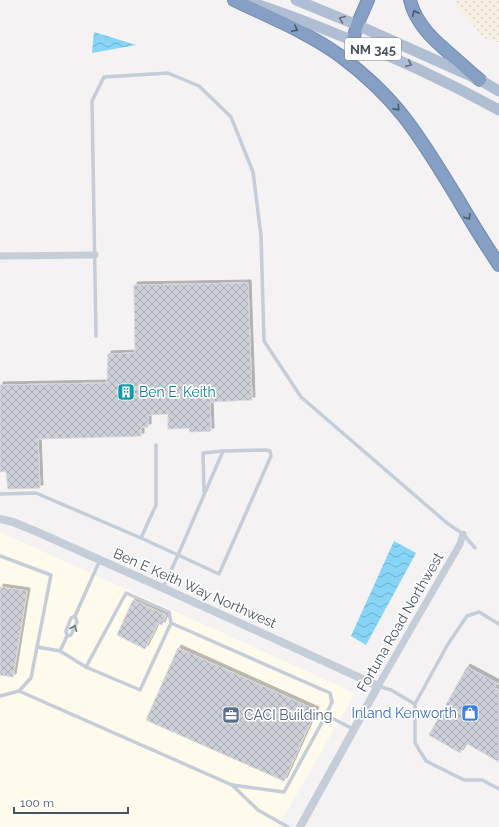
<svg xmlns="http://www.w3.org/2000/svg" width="499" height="827" viewBox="0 0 499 827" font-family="Raleway,sans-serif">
	<defs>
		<pattern id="sand-dots" width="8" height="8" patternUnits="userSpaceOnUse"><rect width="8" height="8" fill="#f6f1e2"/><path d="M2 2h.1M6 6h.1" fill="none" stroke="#d4d1c4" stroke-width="1.8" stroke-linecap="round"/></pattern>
		<pattern id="water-waves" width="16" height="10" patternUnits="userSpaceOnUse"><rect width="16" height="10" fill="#87d5f6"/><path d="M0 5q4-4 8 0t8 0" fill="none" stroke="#70afcb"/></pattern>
		<pattern id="building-cross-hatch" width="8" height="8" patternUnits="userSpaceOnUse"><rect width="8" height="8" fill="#ced0d8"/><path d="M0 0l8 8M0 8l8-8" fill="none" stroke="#a9abb3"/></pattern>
		<filter id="shadow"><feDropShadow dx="3" dy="-3" stdDeviation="0" flood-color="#0004"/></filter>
	</defs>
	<rect width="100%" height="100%" fill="#f4f2f2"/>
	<polygon fill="#fefaec" points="0,532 355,693 278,827 0,827"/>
	<polygon fill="url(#sand-dots)" points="455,0 499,0 499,42 484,38 459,8"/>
	<g fill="url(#water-waves)">
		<polygon points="94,32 136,45 92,53"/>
		<polygon points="394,541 416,553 366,645 351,636"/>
	</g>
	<g fill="url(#building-cross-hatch)" stroke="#d6d7de" filter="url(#shadow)">
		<polygon points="248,283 252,400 210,402 211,431 190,432 189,428 168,429 168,414 148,415 148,427 141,427 141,436 38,439 40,488 8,489 6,471 0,472 0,385 107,383 108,354 135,353 134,285"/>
		<polygon points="0,587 27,591 13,677 0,675"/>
		<polygon points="133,600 166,615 162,625 158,623 145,649 117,635"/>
		<polygon points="178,648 316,710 284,781 146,720"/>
		<polygon points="467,667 497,683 494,688 499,690 499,762 466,743 460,753 429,735"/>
	</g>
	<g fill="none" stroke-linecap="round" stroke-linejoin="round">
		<defs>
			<g id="motorway">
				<path d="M234 0C269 17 307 32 339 55 363 73 386 94 404 117 425 144 442 173 459 201 472 223 485 244 499 265"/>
				<path d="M410 0C416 26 437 43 457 60 465 67 472 74 480 80"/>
				<polyline points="353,40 357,25 368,0"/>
			</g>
		</defs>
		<use href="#motorway" stroke="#708ab1" stroke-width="14"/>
		<g stroke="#c5cdd8" stroke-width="3.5">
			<polyline points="96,336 92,101 104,77 168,73 199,86 231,117 253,172 261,236 264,341 301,397 447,523 463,534 475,548"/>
			<polygon points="266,450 270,451 271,456 219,574 178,555 223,451"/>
			<polyline points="204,492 203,453 223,451"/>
			<polyline points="0,494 36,493 141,538 178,555 163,588"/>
			<polyline points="141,538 156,505 156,445"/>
			<polyline points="0,556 51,575 31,678 19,691 0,696"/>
			<polyline points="499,624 479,612 467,616 448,644 415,704 415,743 426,761 464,780 482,780 499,789"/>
			<polyline points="67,636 71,635 77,622 75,616"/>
			<polyline points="37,647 60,651 67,636 66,631 71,618 75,616 100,560"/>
			<polyline points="60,651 86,667 140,690 171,623 330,693 332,702 326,715 353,729"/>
			<polyline points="86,667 126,593 169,612 171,623"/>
			<polyline points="378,686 391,690 415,704"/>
			<polyline points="19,691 232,785"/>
			<polyline points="288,827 258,810 232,785 284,792 326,715"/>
		</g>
		<g stroke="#c5cdd8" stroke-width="7">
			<polyline points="0,256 95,255"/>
			<polyline points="378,686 460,544 463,534"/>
		</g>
		<polyline stroke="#c5cdd8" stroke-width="8" points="0,519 13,522 35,531 163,588 378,686 300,827"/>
		<g stroke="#afbed3" stroke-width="11">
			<path d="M242 0C274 9 304 21 334 33 390 55 446 81 499 110"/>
			<polyline points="296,0 357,25 480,80 499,91"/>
		</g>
		<use href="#motorway" stroke="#859fc5" stroke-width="12"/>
	</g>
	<defs><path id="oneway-chevron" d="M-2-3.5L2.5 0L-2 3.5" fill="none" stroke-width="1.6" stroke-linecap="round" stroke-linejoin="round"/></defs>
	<g stroke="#4a5767">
		<use href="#oneway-chevron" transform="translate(415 13) rotate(-115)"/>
		<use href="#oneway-chevron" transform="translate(295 29) rotate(27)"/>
		<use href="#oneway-chevron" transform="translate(397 108) rotate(49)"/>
		<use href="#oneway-chevron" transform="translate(468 217) rotate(58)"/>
	</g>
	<g stroke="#616e7e">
		<use href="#oneway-chevron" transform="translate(342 19) rotate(-158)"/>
		<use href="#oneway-chevron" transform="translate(409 64) rotate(25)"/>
	</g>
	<use stroke="#6d7885" href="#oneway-chevron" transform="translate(74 628) rotate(-67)"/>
	<defs>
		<symbol id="building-square" viewBox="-11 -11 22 22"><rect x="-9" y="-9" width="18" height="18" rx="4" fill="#0f9aa8" stroke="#fff"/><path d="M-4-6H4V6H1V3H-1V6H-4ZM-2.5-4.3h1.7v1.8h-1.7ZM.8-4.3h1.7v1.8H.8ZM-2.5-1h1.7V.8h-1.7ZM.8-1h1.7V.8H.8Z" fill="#fff"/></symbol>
		<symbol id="shop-square" viewBox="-11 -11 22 22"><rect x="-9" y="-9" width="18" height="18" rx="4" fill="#3f7fe0" stroke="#fff"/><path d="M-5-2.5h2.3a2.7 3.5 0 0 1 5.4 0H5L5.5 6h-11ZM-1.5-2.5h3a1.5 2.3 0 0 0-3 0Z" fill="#fff"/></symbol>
		<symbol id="office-square" viewBox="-11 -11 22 22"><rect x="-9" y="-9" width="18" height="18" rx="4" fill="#5c6f8a" stroke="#fff"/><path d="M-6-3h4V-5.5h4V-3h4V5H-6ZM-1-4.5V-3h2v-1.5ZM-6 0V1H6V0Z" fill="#fff"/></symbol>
	</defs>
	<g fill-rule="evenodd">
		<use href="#building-square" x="116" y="382" width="20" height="20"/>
		<use href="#shop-square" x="460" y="703" width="20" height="20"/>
		<use href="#office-square" x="221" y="705" width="20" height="20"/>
	</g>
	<g text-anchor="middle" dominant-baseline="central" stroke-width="3.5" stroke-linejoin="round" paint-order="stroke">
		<rect fill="#fff" stroke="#7e8791" stroke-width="1" x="345" y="38" width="56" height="22" rx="3"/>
		<g font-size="13" font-weight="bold" fill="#475362">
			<text x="373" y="49">NM 345</text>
		</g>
		<g font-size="14" fill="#0d838f" stroke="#fff" text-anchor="start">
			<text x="139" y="392">Ben E. Keith</text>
		</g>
		<g font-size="14" fill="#475362" stroke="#fff">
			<text transform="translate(195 588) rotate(24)">Ben E Keith Way Northwest</text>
			<text transform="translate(400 622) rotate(-60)">Fortuna Road Northwest</text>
		</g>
		<g font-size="14" fill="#366cbe" stroke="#fff" text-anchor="end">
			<text x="457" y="713">Inland Kenworth</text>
		</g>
		<g font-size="14" fill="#4e5e75" stroke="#fff" text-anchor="start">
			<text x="244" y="715">CACI Building</text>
		</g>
	</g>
	<path d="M14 807v6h114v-6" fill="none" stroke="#475362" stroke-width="2"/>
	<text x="20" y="807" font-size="12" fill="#475362" stroke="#ffffff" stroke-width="3" paint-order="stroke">100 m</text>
</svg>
